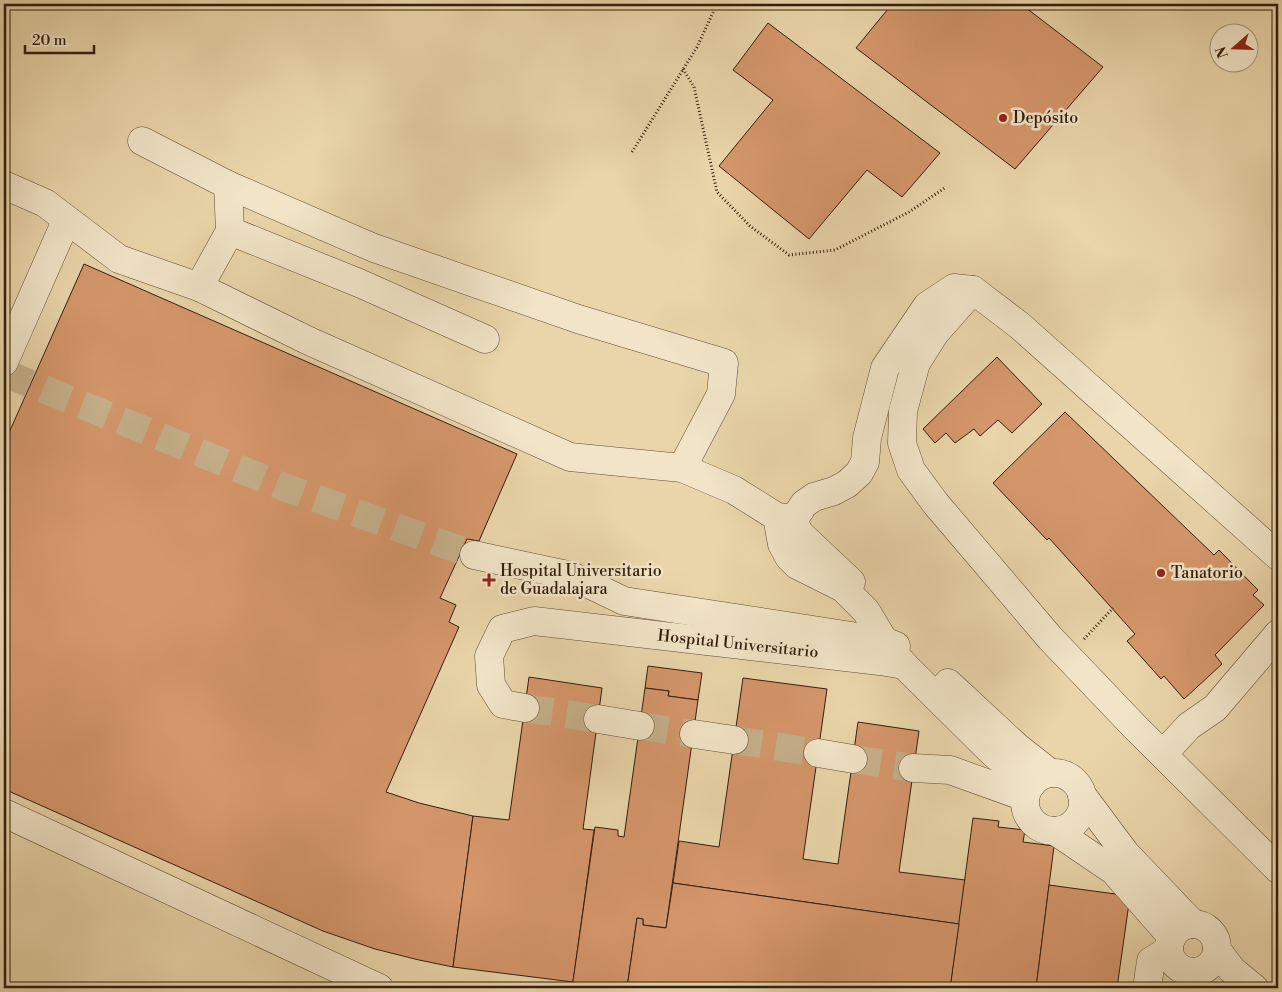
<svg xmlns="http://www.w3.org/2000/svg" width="1282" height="992" viewBox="0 0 1282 992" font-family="'Libre Bodoni',serif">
	<rect width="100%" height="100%" fill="#e9d5a9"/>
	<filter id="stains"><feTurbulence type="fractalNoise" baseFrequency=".004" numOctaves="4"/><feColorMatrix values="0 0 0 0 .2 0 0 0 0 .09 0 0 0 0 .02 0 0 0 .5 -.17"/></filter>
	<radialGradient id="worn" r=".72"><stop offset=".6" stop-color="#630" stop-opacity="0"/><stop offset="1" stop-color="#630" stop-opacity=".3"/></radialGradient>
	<g fill="#d5966b" stroke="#331d0e">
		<polygon points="892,4 1021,4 1103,67 1015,169 856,48"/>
		<polygon points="768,23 940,153 902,197 867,170 809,239 719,166 773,100 733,70"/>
		<polygon points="84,264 517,454 479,541 467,539 440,598 456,605 449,622 459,627 386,792 419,803 473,816 453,967 419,960 375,949 323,931 4,789 4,444"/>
		<polygon points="997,357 1042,404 1012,433 998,420 980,436 974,429 955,443 946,433 935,443 923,429"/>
		<polygon points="1065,412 1214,555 1219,550 1258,590 1253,595 1264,605 1215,655 1222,664 1184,699 1164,676 1161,679 1127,641 1135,634 1049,538 1047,540 993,483"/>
		<polygon points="648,666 702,673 698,700 668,696 669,691 645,688"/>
		<polygon points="529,677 602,688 583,829 594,830 573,982 453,967 473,816 509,820"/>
		<polygon points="743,678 827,689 803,859 838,864 858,722 919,731 899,872 965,880 959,924 673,883 679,841 719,847"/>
		<polygon points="645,688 669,691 668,696 698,700 666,928 643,925 643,919 637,918 627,988 572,988 595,827 618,830 618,836 624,837"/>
		<polygon points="973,818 999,821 998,827 1025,830 1023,842 1054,846 1036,988 950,988"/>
		<polygon points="673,883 959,924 950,988 627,988 637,918 643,919 643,925 666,928"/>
		<polygon points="1049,885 1130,896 1117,988 1036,988"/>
	</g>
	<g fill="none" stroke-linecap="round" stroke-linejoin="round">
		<g stroke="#c5b08a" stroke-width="28" stroke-dasharray="28 14" stroke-linecap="butt">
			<polyline points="4,373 284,487 474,555"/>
			<polyline points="525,708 598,719"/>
			<polyline points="640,726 694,734"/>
			<polyline points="734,740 818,753"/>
			<polyline points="853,759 913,768"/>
		</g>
		<defs>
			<g id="minor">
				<polyline points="142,141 228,185 374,248 578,319 724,363 721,394 682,468"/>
				<polyline points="4,185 45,203 119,259 199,287 230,231"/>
				<polyline points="228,185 230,231 359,283 485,339"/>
				<polyline points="199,287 309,341 570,457 682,468 734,490 777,517 782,544 789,557 797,565 843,588 866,611 884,641 904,665"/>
				<polyline points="4,362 66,221"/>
				<polyline points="777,517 794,519 804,504 814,497 834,491 847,484 859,473 865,462 867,438 885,368 927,306 954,288 973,290"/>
				<polyline points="794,519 798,532 851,582"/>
				<polyline points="474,555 572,576 624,601 884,641 896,646"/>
				<polyline points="1278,556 1019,325 973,290 935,333 916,363 903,411 902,443 911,470 936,504 1050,638 1135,727 1278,869"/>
				<polyline points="948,683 1017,747 1050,773"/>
				<polyline points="525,708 503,704 491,685 489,656 502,629 534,621 880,661 904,665 994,754 1031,785"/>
				<polyline points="598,719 640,726"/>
				<polyline points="694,734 734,740"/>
				<polyline points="818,753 853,759"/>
				<polyline points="1163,754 1189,726 1215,708 1278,634"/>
				<polyline points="913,768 950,770 1025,797"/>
				<circle cx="1054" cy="802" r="29"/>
				<polyline points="1082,795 1126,854 1193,924"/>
				<polyline points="4,813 379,988"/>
				<polyline points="1055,831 1114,871 1172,937"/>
				<circle cx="1193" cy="948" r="24"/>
				<polyline points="1217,950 1232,970 1254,988"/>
				<polyline points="1147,988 1151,961 1169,950"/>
			</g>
		</defs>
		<use href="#minor" stroke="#604b35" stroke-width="29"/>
		<g stroke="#331d0e" stroke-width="3" stroke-dasharray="1 2.5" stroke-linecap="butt">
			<polyline points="683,69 694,87 717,192 750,226 789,255 835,250 909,212 946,187"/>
			<polyline points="632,152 697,47 717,4"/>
			<polyline points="1084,639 1113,608"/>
		</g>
		<use href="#minor" stroke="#f1e4c7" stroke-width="28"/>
	</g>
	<g fill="#8f2418" stroke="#f1e4c7" stroke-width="2">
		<circle cx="1003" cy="118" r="5"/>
		<circle cx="1161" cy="573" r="5"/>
		<path d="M486.5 572.5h5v5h5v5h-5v5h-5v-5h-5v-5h5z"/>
	</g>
	<g text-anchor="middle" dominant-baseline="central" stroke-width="5" stroke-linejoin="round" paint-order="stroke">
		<g font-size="16" fill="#331d0e" stroke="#f1e4c7" text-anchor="start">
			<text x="1013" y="118">Depósito</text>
			<text x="500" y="571">Hospital Universitario<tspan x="500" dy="18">de Guadalajara</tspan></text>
			<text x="1171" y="573">Tanatorio</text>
		</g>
		<g font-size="16" fill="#331d0e" stroke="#f1e4c7">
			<text transform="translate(738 644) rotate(6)">Hospital Universitario</text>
		</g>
	</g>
	<rect width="1282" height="992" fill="none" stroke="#e9d5a9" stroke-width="20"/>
	<rect x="5" y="5" width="1272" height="982" fill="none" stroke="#331d0e" stroke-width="2.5"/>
	<rect x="10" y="10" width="1262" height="972" fill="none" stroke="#331d0e"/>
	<g transform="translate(1234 48) rotate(250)"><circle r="24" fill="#f1e4c7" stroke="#a5947d"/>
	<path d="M0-4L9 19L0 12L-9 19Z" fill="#8f2418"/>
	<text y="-8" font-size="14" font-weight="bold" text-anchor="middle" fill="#331d0e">N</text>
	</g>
	<path d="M25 45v8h69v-8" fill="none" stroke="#331d0e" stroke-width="2.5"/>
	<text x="32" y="45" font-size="15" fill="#331d0e" stroke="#f1e4c7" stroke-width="4" paint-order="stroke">20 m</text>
	<rect width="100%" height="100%" filter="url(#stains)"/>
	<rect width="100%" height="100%" fill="url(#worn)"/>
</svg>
